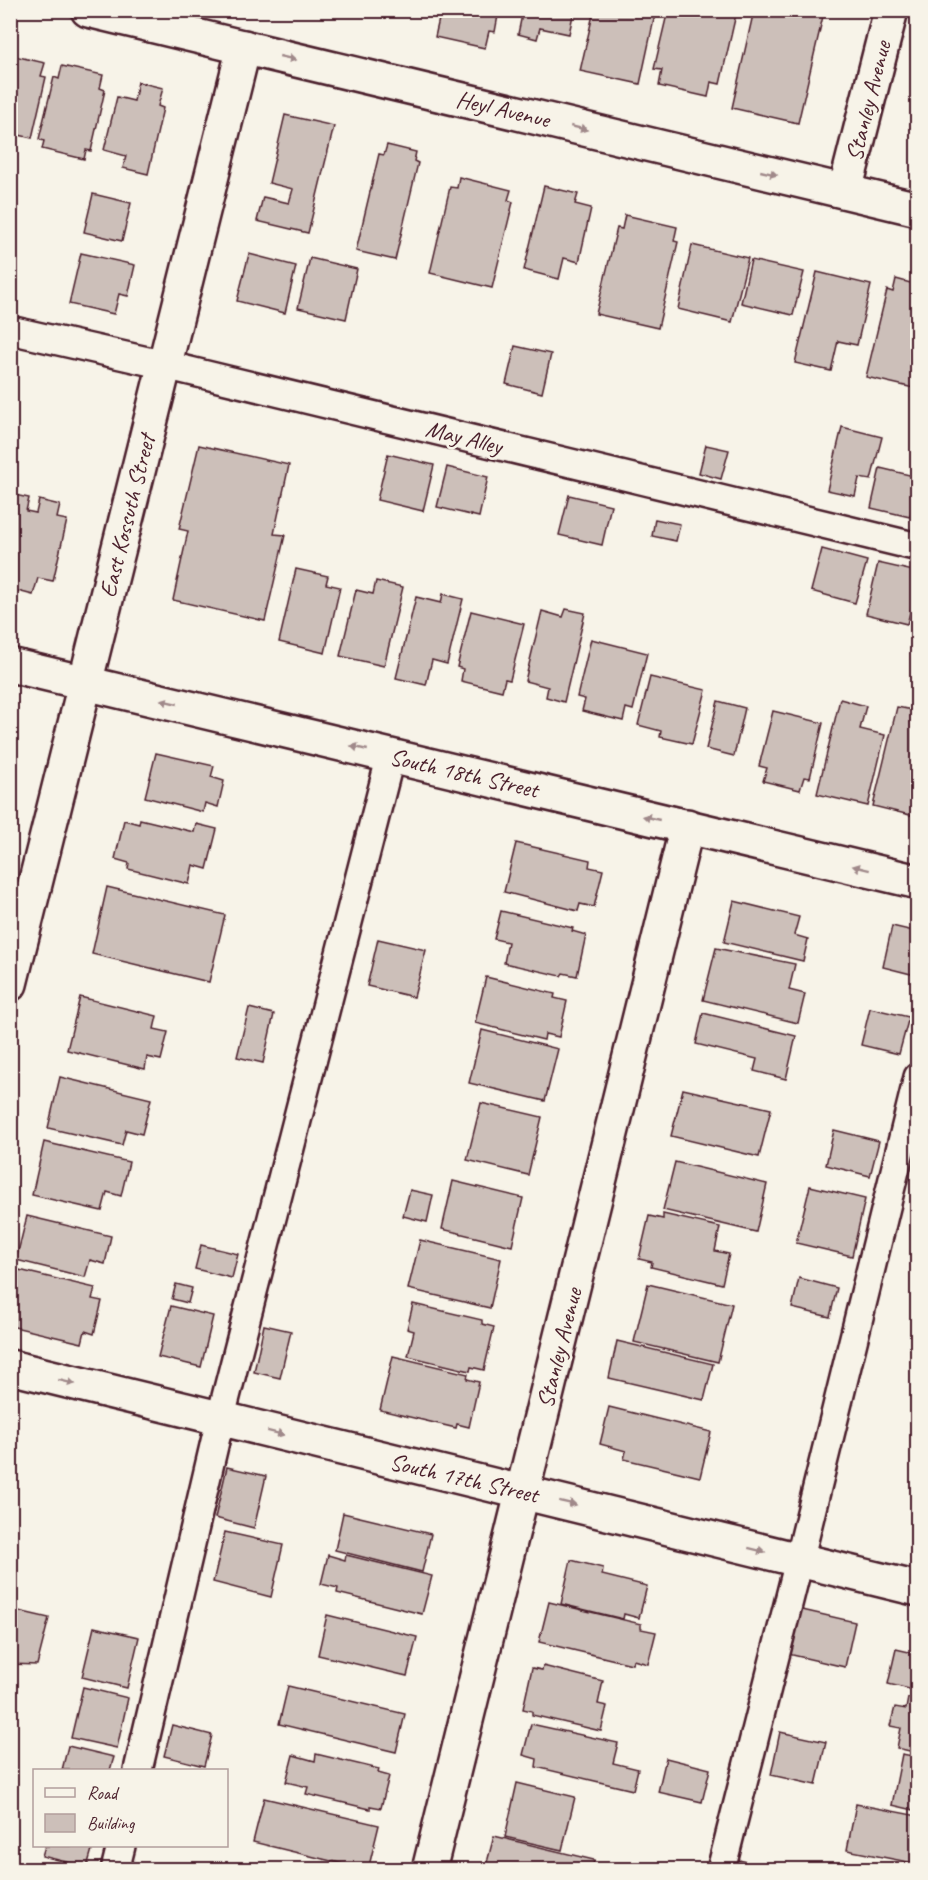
<svg xmlns="http://www.w3.org/2000/svg" width="928" height="1880" viewBox="0 0 928 1880" font-family="Caveat,sans-serif">
	<rect width="100%" height="100%" fill="#f7f3e8"/>
	<filter id="ink" filterUnits="userSpaceOnUse"><feTurbulence type="fractalNoise" baseFrequency=".0167" numOctaves="2"/><feDisplacementMap in="SourceGraphic" scale="12" xChannelSelector="R" yChannelSelector="G"/><feConvolveMatrix kernelMatrix="1 2 1 2 8 2 1 2 1" color-interpolation-filters="sRGB"/></filter>
	<g filter="url(#ink)">
		<g fill="#ccbfb9" stroke="#4a1f2b" stroke-width="1.5">
			<polygon points="435,10 499,10 495,32 489,31 485,48 435,37 439,19 433,18"/>
			<polygon points="523,10 574,10 569,34 540,28 537,39 518,34"/>
			<polygon points="594,10 656,10 640,84 580,71"/>
			<polygon points="668,10 737,10 720,84 711,82 708,97 659,86 662,70 654,69"/>
			<polygon points="754,10 824,12 798,123 732,108"/>
			<polygon points="10,55 45,63 41,76 46,77 32,138 10,133"/>
			<polygon points="62,66 103,75 100,88 105,90 91,151 86,150 84,159 42,149 44,141 39,139 54,77 59,79"/>
			<polygon points="138,82 163,88 158,106 163,108 148,174 123,168 126,156 104,150 117,97 134,101"/>
			<polygon points="285,115 334,126 308,233 257,221 263,197 289,203 293,189 269,183"/>
			<polygon points="387,145 416,152 414,161 418,163 395,260 356,251 379,154 384,155"/>
			<polygon points="459,177 511,190 508,200 513,202 492,288 430,273 450,187 457,188"/>
			<polygon points="544,186 578,194 575,204 591,208 579,262 564,258 559,279 524,270"/>
			<polygon points="93,194 131,203 122,241 84,232"/>
			<polygon points="625,215 677,227 674,241 678,242 658,328 596,314 617,228 622,229"/>
			<polygon points="692,245 748,258 732,322 678,309"/>
			<polygon points="81,253 135,265 128,296 119,294 114,314 69,304"/>
			<polygon points="249,254 296,266 285,313 237,301"/>
			<polygon points="310,258 357,269 346,319 298,308"/>
			<polygon points="751,260 804,272 793,315 741,303"/>
			<polygon points="817,272 871,285 857,345 838,341 831,371 795,363"/>
			<polygon points="896,279 918,285 918,389 866,377 887,290 893,292"/>
			<polygon points="515,346 551,354 542,393 506,384"/>
			<polygon points="842,427 882,437 871,480 859,478 855,496 827,490"/>
			<polygon points="199,445 289,465 274,534 285,535 265,621 173,600 188,531 179,529"/>
			<polygon points="706,445 729,450 721,479 699,473"/>
			<polygon points="388,454 434,465 423,511 377,500"/>
			<polygon points="447,467 488,477 479,517 437,507"/>
			<polygon points="880,468 918,477 910,517 871,508"/>
			<polygon points="10,494 29,498 26,511 36,513 39,500 60,505 57,518 67,520 53,581 38,578 33,595 10,589"/>
			<polygon points="569,495 611,505 602,545 559,535"/>
			<polygon points="655,519 680,524 676,541 652,536"/>
			<polygon points="822,549 867,561 855,603 811,591"/>
			<polygon points="878,563 918,572 918,582 907,624 866,614"/>
			<polygon points="296,569 328,576 326,584 340,587 325,653 279,642"/>
			<polygon points="376,581 403,587 384,666 340,656 356,590 373,594"/>
			<polygon points="443,594 463,599 447,664 432,660 426,685 396,678 416,597 441,603"/>
			<polygon points="566,609 585,613 564,702 546,697 548,687 525,681 542,611 563,617"/>
			<polygon points="471,611 524,624 510,680 505,679 502,691 461,681 463,669 457,667"/>
			<polygon points="591,639 647,653 633,710 626,708 623,721 582,711 585,699 577,697"/>
			<polygon points="650,677 706,690 692,744 660,737 661,731 638,725"/>
			<polygon points="840,699 866,706 860,729 885,735 868,806 817,794"/>
			<polygon points="718,701 745,708 734,756 706,749"/>
			<polygon points="897,707 918,711 918,817 873,806"/>
			<polygon points="773,711 823,723 810,778 804,777 800,790 763,781 767,768 759,766"/>
			<polygon points="156,753 214,766 211,777 224,781 218,807 205,803 203,812 145,797"/>
			<polygon points="140,819 194,832 196,824 217,829 207,869 193,865 189,884 128,869 129,863 115,859 124,820 139,824"/>
			<polygon points="516,843 590,860 589,867 603,870 594,907 580,904 578,911 504,892"/>
			<polygon points="107,887 225,915 209,982 92,954"/>
			<polygon points="734,901 799,917 794,935 808,939 803,961 724,942"/>
			<polygon points="501,911 573,928 572,931 586,935 577,976 563,973 561,976 504,963 508,942 494,939"/>
			<polygon points="892,926 918,932 918,966 915,975 883,967"/>
			<polygon points="378,939 426,950 414,997 367,986"/>
			<polygon points="716,948 795,964 789,990 805,994 798,1023 703,1000"/>
			<polygon points="486,977 555,994 554,998 567,1001 559,1037 545,1034 544,1040 475,1023"/>
			<polygon points="80,997 157,1016 154,1029 168,1032 161,1060 147,1057 145,1069 67,1050"/>
			<polygon points="249,1008 274,1014 263,1063 237,1057"/>
			<polygon points="870,1008 909,1017 899,1054 861,1045"/>
			<polygon points="703,1013 796,1036 786,1079 754,1071 757,1059 696,1044"/>
			<polygon points="482,1030 558,1049 545,1101 469,1083"/>
			<polygon points="60,1077 151,1099 142,1134 126,1130 122,1145 48,1128"/>
			<polygon points="683,1089 771,1109 759,1157 671,1136"/>
			<polygon points="481,1103 542,1117 528,1175 467,1160"/>
			<polygon points="834,1130 879,1141 870,1176 826,1165"/>
			<polygon points="44,1142 129,1162 121,1196 107,1192 102,1211 32,1195"/>
			<polygon points="675,1162 767,1184 756,1232 663,1210"/>
			<polygon points="453,1181 523,1198 512,1246 442,1229"/>
			<polygon points="810,1186 865,1199 852,1256 796,1243"/>
			<polygon points="410,1190 433,1195 427,1222 403,1216"/>
			<polygon points="663,1214 720,1227 715,1251 729,1254 722,1284 651,1267 652,1262 639,1259 649,1216 663,1219"/>
			<polygon points="27,1216 111,1236 105,1264 90,1260 85,1277 16,1260"/>
			<polygon points="420,1240 501,1259 490,1308 408,1289"/>
			<polygon points="201,1245 238,1254 232,1278 195,1269"/>
			<polygon points="19,1270 95,1288 92,1299 102,1301 94,1334 85,1331 82,1343 10,1326 10,1303"/>
			<polygon points="799,1278 837,1288 830,1317 792,1308"/>
			<polygon points="176,1284 192,1288 188,1303 172,1299"/>
			<polygon points="648,1284 732,1304 718,1362 634,1342"/>
			<polygon points="413,1304 482,1320 482,1324 494,1327 484,1370 471,1367 470,1371 408,1356 414,1331 407,1329"/>
			<polygon points="171,1306 213,1316 201,1367 158,1357"/>
			<polygon points="264,1325 291,1331 280,1378 254,1372"/>
			<polygon points="617,1341 713,1364 704,1400 609,1378"/>
			<polygon points="393,1356 468,1374 467,1379 479,1382 469,1427 457,1424 456,1428 380,1410"/>
			<polygon points="609,1407 711,1432 700,1477 624,1459 626,1451 600,1444"/>
			<polygon points="227,1467 266,1476 254,1528 215,1518"/>
			<polygon points="343,1513 431,1534 422,1572 335,1550"/>
			<polygon points="225,1532 283,1545 271,1597 213,1582"/>
			<polygon points="328,1555 345,1560 346,1555 432,1576 422,1614 337,1593 338,1588 321,1584"/>
			<polygon points="571,1560 603,1568 602,1575 647,1586 639,1618 624,1614 623,1619 561,1604"/>
			<polygon points="549,1602 641,1624 641,1629 656,1632 648,1664 633,1660 632,1664 539,1642"/>
			<polygon points="10,1609 49,1618 37,1665 10,1664"/>
			<polygon points="798,1609 855,1622 845,1667 788,1654"/>
			<polygon points="327,1615 417,1637 407,1676 318,1655"/>
			<polygon points="94,1627 139,1637 127,1688 82,1677"/>
			<polygon points="896,1649 918,1654 918,1691 888,1684"/>
			<polygon points="543,1666 603,1681 598,1704 607,1706 601,1731 532,1715 532,1711 523,1709 532,1668 542,1670"/>
			<polygon points="288,1686 405,1714 396,1752 279,1724"/>
			<polygon points="83,1687 128,1698 117,1748 71,1738"/>
			<polygon points="908,1698 918,1700 918,1753 897,1748 901,1728 890,1726 895,1707 906,1709"/>
			<polygon points="531,1724 618,1743 613,1763 638,1769 633,1790 536,1767 537,1759 523,1755"/>
			<polygon points="172,1725 212,1735 204,1766 164,1756"/>
			<polygon points="780,1732 826,1742 816,1785 771,1775"/>
			<polygon points="68,1746 114,1757 110,1770 62,1770"/>
			<polygon points="316,1754 379,1769 378,1773 389,1776 381,1808 370,1806 370,1809 306,1794 308,1787 286,1782 293,1755 315,1761"/>
			<polygon points="902,1754 918,1757 918,1811 892,1805"/>
			<polygon points="666,1758 710,1769 702,1802 658,1792"/>
			<polygon points="517,1783 575,1797 562,1850 505,1837"/>
			<polygon points="264,1798 379,1825 368,1870 253,1842"/>
			<polygon points="856,1804 918,1816 918,1864 847,1850"/>
			<polygon points="494,1836 594,1860 592,1870 485,1870"/>
			<polygon points="45,1846 93,1846 87,1867 42,1856"/>
			<polygon points="739,1860 777,1870 737,1870"/>
			<polygon points="854,1861 888,1870 852,1870"/>
			<polygon points="270,1864 293,1870 269,1870"/>
		</g>
		<g fill="none" stroke-linecap="round" stroke-linejoin="round">
			<defs>
				<g id="service">
					<polyline points="10,330 165,365 918,547"/>
					<polyline points="138,1770 220,1420 391,755"/>
					<polyline points="115,1870 121,1846"/>
					<polyline points="721,1870 799,1561 918,1077"/>
				</g>
				<g id="minor">
					<polyline points="88,10 918,209"/>
					<polyline points="845,191 891,10"/>
					<polyline points="10,665 918,882"/>
					<polyline points="10,984 244,47"/>
					<polyline points="10,1367 918,1589"/>
					<polyline points="429,1870 687,826"/>
				</g>
			</defs>
			<use href="#service" stroke="#4a1f2b" stroke-width="32"/>
			<use href="#minor" stroke="#4a1f2b" stroke-width="38"/>
			<use href="#service" stroke="#f7f3e8" stroke-width="27"/>
			<use href="#minor" stroke="#f7f3e8" stroke-width="33"/>
		</g>
		<defs><path id="oneway-solid" d="M-6-.8H1V-3.2L6.5 0L1 3.2V.8H-6Z" transform="scale(1.5)"/></defs>
		<g fill="#a0898a">
			<use href="#oneway-solid" transform="translate(288 58) rotate(13)"/>
			<use href="#oneway-solid" transform="translate(579 128) rotate(13)"/>
			<use href="#oneway-solid" transform="translate(769 173) rotate(13)"/>
			<use href="#oneway-solid" transform="translate(169 702) rotate(-167)"/>
			<use href="#oneway-solid" transform="translate(359 748) rotate(-167)"/>
			<use href="#oneway-solid" transform="translate(651 818) rotate(-167)"/>
			<use href="#oneway-solid" transform="translate(861 868) rotate(-166)"/>
			<use href="#oneway-solid" transform="translate(67 1382) rotate(14)"/>
			<use href="#oneway-solid" transform="translate(276 1433) rotate(14)"/>
			<use href="#oneway-solid" transform="translate(568 1503) rotate(13)"/>
			<use href="#oneway-solid" transform="translate(757 1550) rotate(14)"/>
		</g>
	</g>
	<g text-anchor="middle" dominant-baseline="central" stroke-width="5" stroke-linejoin="round" paint-order="stroke">
		<g font-size="24" fill="#4a1f2b" stroke="#f7f3e8">
			<text transform="translate(868 101) rotate(-76)">Stanley Avenue</text>
			<text transform="translate(503 109) rotate(13)">Heyl Avenue</text>
			<text transform="translate(464 437) rotate(14)">May Alley</text>
			<text transform="translate(127 516) rotate(-76)">East Kossuth Street</text>
			<text transform="translate(464 773) rotate(13)">South 18th Street</text>
			<text transform="translate(559 1348) rotate(-76)">Stanley Avenue</text>
			<text transform="translate(464 1478) rotate(13)">South 17th Street</text>
		</g>
	</g>
	<rect width="928" height="1880" fill="none" stroke="#f7f3e8" stroke-width="36"/>
	<rect x="18" y="18" width="892" height="1844" fill="none" stroke="#4a1f2b" stroke-width="2" filter="url(#ink)"/>
	<rect x="33" y="1769" width="195" height="78" fill="#f7f3e8" stroke="#b29e9c" stroke-width="1.5"/>
	<rect x="45" y="1788" width="30" height="9" fill="#f7f3e8" stroke="#b29e9c" stroke-width="1.5"/>
	<text x="87" y="1799" font-size="18" fill="#4a1f2b">Road</text>
	<rect x="45" y="1814" width="30" height="18" fill="#ccbfb9" stroke="#b29e9c" stroke-width="1.5"/>
	<text x="87" y="1829" font-size="18" fill="#4a1f2b">Building</text>
</svg>
